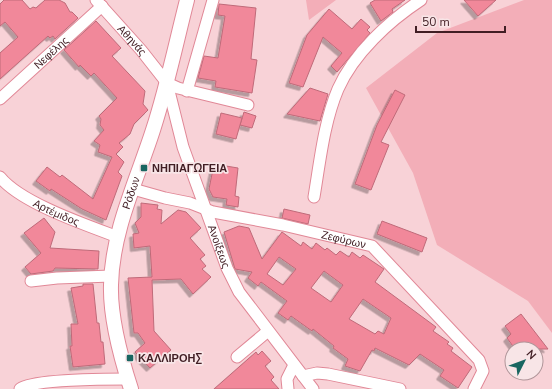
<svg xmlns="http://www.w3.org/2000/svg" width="552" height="389" viewBox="0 0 552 389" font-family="'Nunito Sans',sans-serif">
	<defs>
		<filter id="shadow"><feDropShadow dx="-3.5" dy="3.5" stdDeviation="0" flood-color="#0004"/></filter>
	</defs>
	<rect width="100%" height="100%" fill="#f8d2d7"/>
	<g fill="#f3aeb8">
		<polygon points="306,0 336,0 309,20"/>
		<polygon points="524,0 552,0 552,333 528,301 437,245 413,173 366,88 437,33"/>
	</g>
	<g fill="#f1889a" stroke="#bf6a79" fill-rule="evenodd" filter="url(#shadow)">
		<polygon points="4,0 22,0 30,9 33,7 36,8 45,0 59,0 65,3 70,12 72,12 78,18 55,39 53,36 50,38 48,36 0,79 0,53 18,37 5,22 0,26 0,4"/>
		<polygon points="375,0 405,0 392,9 393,12 381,21 370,3"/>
		<polygon points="464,0 496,0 478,16"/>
		<polygon points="219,4 256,8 251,59 257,60 252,93 215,87 216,81 198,78 204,56 218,58 225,16 218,15"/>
		<polygon points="329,9 352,29 361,19 370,27 367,30 370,33 337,72 331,66 342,53 323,37 303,87 289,83 307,35"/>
		<polygon points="96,21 121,48 112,56 145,91 143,104 148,110 134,124 130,134 119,143 123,147 116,154 124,162 118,172 122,176 106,220 82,209 51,189 50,191 36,181 47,167 60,177 62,175 93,199 112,157 98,152 100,145 94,141 104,130 100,125 101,119 99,116 117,98 94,73 91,76 80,65 79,67 64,50"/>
		<polygon points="310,88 328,94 320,121 287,114"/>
		<polygon points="395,90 405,95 381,142 389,145 371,190 355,184 377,125"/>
		<polygon points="244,112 256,116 252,128 240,125"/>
		<polygon points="221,113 242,118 236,139 216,134"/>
		<polygon points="214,164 238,168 235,196 239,197 238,207 226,205 227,199 213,197 209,189"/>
		<polygon points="141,203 158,205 157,209 162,210 161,224 178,210 186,212 201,228 190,238 205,255 200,259 206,266 202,269 211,277 193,294 181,279 152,280 154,331 171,350 150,368 135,352 145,343 138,333 134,333 128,278 152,277 150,246 134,248 133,234 139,233 135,223 141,217"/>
		<polygon points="284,209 310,215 308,224 282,218"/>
		<polygon points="44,218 55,232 50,248 99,251 98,269 55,268 53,271 31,274 25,267 41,253 24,233"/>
		<polygon points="382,221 427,238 422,252 377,234"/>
		<path d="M239 226 249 228 262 259 282 232 301 246 303 242 312 249 316 243 325 250 327 248 336 255 340 251 349 257 352 252 360 258 363 255 384 269 375 282 436 327 433 331 449 342 447 344 453 348 451 351 472 367 458 388 440 376 444 370 420 354 409 365 375 348 374 351 372 350 360 371 345 366 348 359 333 348 334 346 313 329 312 331 291 316 288 320 278 313 287 301 261 282 258 286 248 278 252 272 235 269 224 232ZM279 257 296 269 283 285 267 274ZM324 271 343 285 331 302 311 288ZM363 299 391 318 384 334 378 331 375 334 349 319Z"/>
		<polygon points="83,284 93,284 97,323 99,323 101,342 103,342 105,364 73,367 70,346 72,346 71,324 78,324 71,288 83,286"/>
		<polygon points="521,314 548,349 515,349 507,338 511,334 505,326"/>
		<polygon points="262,351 271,361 265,366 274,377 271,380 279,389 214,389 256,352 258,355"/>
	</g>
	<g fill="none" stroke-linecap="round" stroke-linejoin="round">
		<defs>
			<g id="minor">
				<path id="s1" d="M96 0 141 50 167 83 183 147 227 268 239 292 313 389"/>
				<polyline points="167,83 178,88 248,105"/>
				<polyline points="187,91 213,0"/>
				<path id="s2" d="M0 99 102 6"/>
				<path id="s3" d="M0 177C21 203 86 225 118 237"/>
				<path id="s4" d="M133 189 165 198 190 203 213 212 283 225 372 246 479 360 483 371 474 389"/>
				<path d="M314 197C320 161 324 122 338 89 354 53 389 21 421 0"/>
				<polyline points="31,281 57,278 111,276"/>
				<polyline points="237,357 268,331"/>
				<polyline points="303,376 317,373 328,374 400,389"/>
				<path d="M20 389C28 379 111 379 128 379"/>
				<polyline points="288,389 287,379 294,365"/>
			</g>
			<g id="tertiary">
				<path id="s5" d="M131 389C121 358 110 317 111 285 112 231 137 180 153 130 167 87 176 43 187 0"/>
			</g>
		</defs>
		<use href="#minor" stroke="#e18897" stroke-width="13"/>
		<use href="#tertiary" stroke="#e18897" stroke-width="16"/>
		<use href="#minor" stroke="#fff" stroke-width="11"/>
		<use href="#tertiary" stroke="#fff" stroke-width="14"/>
	</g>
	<g fill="#196661" stroke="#f8e5e7" stroke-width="1.5">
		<rect x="140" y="164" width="8" height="8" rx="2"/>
		<rect x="126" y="354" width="8" height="8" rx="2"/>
	</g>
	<g text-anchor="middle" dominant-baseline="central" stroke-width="3.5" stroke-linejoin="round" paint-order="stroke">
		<g font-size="11" fill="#411e24" stroke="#f8e5e7">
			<text stroke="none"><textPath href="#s1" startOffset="54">Αθηνάς</textPath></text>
			<text stroke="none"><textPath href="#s2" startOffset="69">Νεφέλης</textPath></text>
			<text stroke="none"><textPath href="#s5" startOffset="201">Ρόδων</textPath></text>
			<text stroke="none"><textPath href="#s3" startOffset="67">Αρτέμιδος</textPath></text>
			<text stroke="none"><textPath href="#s4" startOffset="217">Ζεφύρων</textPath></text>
			<text stroke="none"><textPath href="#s1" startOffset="281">Ανοίξεως</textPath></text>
		</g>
		<g font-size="11" font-weight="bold" fill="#411e24" stroke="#f8e5e7" text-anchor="start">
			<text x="152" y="168">ΝΗΠΙΑΓΩΓΕΙΑ</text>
			<text x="138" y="358">ΚΑΛΛΙΡΟΗΣ</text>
		</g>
	</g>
	<g transform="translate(524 361) rotate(48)"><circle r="19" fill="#f8e5e7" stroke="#af9599"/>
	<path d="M0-3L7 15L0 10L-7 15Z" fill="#196661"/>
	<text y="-6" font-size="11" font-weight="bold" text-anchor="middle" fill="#411e24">N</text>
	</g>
	<path d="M416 26v6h89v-6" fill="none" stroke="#411e24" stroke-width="2"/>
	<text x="422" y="26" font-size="12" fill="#411e24" stroke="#f8e5e7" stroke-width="3" paint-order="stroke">50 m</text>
</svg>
